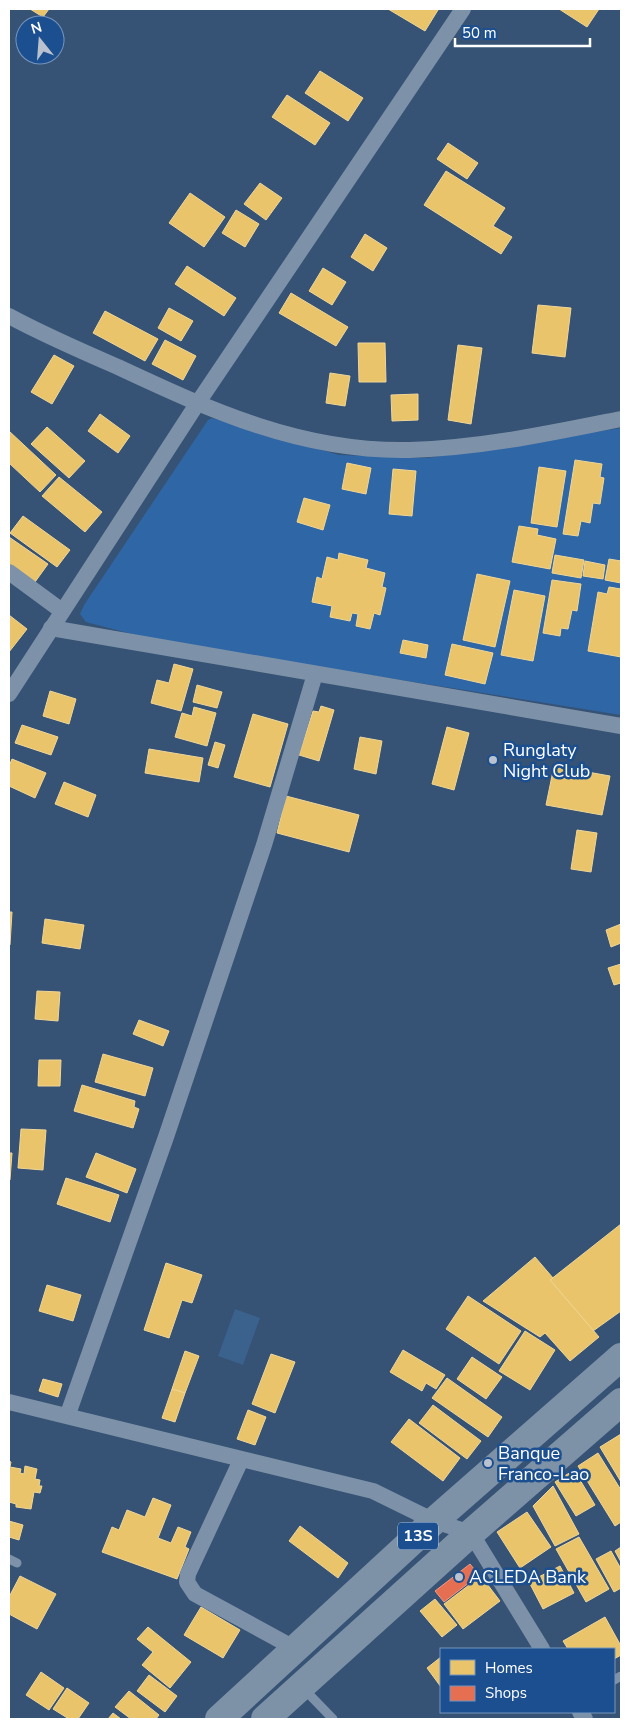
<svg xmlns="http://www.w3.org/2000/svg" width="630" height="1728" viewBox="0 0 630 1728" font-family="'Nunito Sans',sans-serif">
	<rect width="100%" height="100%" fill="#365274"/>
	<polygon fill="#2f66a5" points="212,418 339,455 427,458 621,428 621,715 162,642 86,622 80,614 84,605 208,420"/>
	<polygon fill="#3b618d" points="235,1309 260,1318 243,1365 218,1356"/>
	<g fill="#e9c46a" stroke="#f0d697">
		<polygon points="30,9 49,9 43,17"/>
		<polygon points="388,9 436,9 438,10 425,31"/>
		<polygon points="559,9 599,9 587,27"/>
		<polygon points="320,71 363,98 348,121 305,93"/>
		<polygon points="287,95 330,123 315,145 272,117"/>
		<polygon points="448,143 478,163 467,179 437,159"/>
		<polygon points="446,171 505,208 493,226 512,237 501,254 424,205"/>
		<polygon points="260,183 282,198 266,220 244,204"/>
		<polygon points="190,193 225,217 204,247 169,223"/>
		<polygon points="236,210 259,224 245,247 222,233"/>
		<polygon points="365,234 387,248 373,271 351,257"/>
		<polygon points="187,266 236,298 224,316 175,284"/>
		<polygon points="323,268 346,282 332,305 309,291"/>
		<polygon points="291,293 348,327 336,346 279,313"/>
		<polygon points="538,305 571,308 565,357 532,353"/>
		<polygon points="169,308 193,321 181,341 158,328"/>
		<polygon points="105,311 158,339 145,361 93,333"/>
		<polygon points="165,340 196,356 183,380 152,364"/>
		<polygon points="358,343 385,343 386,382 359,382"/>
		<polygon points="458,345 482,348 471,424 448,420"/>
		<polygon points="54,355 74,366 52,404 31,392"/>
		<polygon points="330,373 350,376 345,406 326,403"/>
		<polygon points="418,394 418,420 392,421 391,395"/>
		<polygon points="100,414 130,436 118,453 88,431"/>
		<polygon points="47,427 85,461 69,478 31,444"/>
		<polygon points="9,431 56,475 40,492 9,463"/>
		<polygon points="575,460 602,464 600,477 604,478 600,504 593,503 590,523 581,521 578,536 563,534"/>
		<polygon points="347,463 371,468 366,494 342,489"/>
		<polygon points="539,467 566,471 557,527 531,523"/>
		<polygon points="393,469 416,471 412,516 389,514"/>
		<polygon points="59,477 102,512 85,532 42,496"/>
		<polygon points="304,498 330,505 323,530 297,522"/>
		<polygon points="23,516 70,550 57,567 10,533"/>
		<polygon points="519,526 538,529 537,535 556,539 550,569 512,562"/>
		<polygon points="9,537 48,564 35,582 9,564"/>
		<polygon points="339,553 368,560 366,568 385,573 382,587 386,588 380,615 374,613 370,629 356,626 358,614 352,613 350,621 330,617 332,606 312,602 317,577 322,579 327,557 338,560"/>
		<polygon points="555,555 584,560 581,578 552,573"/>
		<polygon points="609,559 621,561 621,583 605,580"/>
		<polygon points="585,561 605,565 603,579 583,576"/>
		<polygon points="477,574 510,581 495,647 463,640"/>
		<polygon points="552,580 581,584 577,611 572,610 568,629 561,628 560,636 543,633"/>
		<polygon points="609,587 621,589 621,657 588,651 598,592 607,594"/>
		<polygon points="514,590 545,596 533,661 501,655"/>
		<polygon points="9,615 27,629 9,652"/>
		<polygon points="403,640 428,645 426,658 400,653"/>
		<polygon points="452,644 493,653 485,684 445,675"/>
		<polygon points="174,664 193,669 181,711 151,703 157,680 169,683"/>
		<polygon points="197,685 222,692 217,708 193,702"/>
		<polygon points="50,691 76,699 69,724 43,716"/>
		<polygon points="321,706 334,710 319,761 299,755 313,711 319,712"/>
		<polygon points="194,707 216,713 207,746 175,737 182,713 192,716"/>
		<polygon points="253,714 288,724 270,787 234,777"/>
		<polygon points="22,725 58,737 51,755 15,743"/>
		<polygon points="447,727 469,733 454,790 432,784"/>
		<polygon points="360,737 382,741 376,774 354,769"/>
		<polygon points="215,742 225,745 218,768 208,765"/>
		<polygon points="149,749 203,758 199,782 145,773"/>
		<polygon points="12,759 46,773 35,798 9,786 9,766"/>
		<polygon points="554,766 610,776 602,815 546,805"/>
		<polygon points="64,782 96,795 88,817 55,804"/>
		<polygon points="286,796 359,815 349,852 277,833"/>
		<polygon points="577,830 597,833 591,872 571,869"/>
		<polygon points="9,912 12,912 10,945 9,945"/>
		<polygon points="45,919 84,925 80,949 42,943"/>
		<polygon points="621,924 621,943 611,947 606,930"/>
		<polygon points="621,964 621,983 614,985 608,968"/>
		<polygon points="37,991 60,992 58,1021 35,1019"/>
		<polygon points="139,1020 169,1031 163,1046 133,1034"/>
		<polygon points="103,1054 153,1068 145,1096 95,1082"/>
		<polygon points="39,1060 61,1060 60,1086 38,1086"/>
		<polygon points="82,1085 135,1101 134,1107 139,1109 133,1128 74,1111"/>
		<polygon points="21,1129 46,1130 43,1170 18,1168"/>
		<polygon points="9,1153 12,1153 10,1180 9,1180"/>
		<polygon points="96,1153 136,1169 127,1193 86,1177"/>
		<polygon points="66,1178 119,1195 110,1222 57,1204"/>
		<polygon points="621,1224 621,1311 593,1331 550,1280"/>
		<polygon points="535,1257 553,1278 550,1280 599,1337 570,1361 545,1333 540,1337 483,1301"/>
		<polygon points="166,1263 202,1275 192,1303 182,1300 169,1338 144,1330"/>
		<polygon points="47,1285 81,1295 73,1321 39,1311"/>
		<polygon points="468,1296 521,1331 499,1364 446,1329"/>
		<polygon points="525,1331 555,1350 530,1390 499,1371"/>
		<polygon points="403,1350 445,1375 436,1389 426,1383 422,1391 390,1372"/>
		<polygon points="185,1351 199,1356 185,1393 172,1389"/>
		<polygon points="271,1354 295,1362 275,1413 252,1404"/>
		<polygon points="472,1357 502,1377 486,1399 457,1379"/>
		<polygon points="447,1378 502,1417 488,1437 432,1398"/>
		<polygon points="43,1379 62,1384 58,1397 39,1391"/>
		<polygon points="172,1389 185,1393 175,1422 162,1418"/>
		<polygon points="433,1405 481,1441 467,1459 419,1423"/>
		<polygon points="248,1410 266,1417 255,1445 237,1439"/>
		<polygon points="409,1419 460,1458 443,1481 391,1442"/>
		<polygon points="621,1434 621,1482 600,1447"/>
		<polygon points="598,1453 621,1490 621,1522 615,1526 578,1466"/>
		<polygon points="9,1461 11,1462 10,1467 21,1469 20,1473 24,1474 25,1466 37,1469 35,1479 40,1480 39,1486 42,1486 40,1493 34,1492 31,1509 16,1507 16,1504 9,1502"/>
		<polygon points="574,1470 595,1505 576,1516 555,1482"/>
		<polygon points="553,1486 579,1534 555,1546 533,1506"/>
		<polygon points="153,1498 171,1505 158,1538 171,1543 178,1527 191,1532 185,1547 189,1549 177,1579 102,1552 112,1527 119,1530 127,1510 145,1517"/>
		<polygon points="527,1512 551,1547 520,1568 497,1532"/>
		<polygon points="9,1521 23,1525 19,1540 9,1537"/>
		<polygon points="300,1526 348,1563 338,1578 289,1541"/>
		<polygon points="579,1537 609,1589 586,1602 556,1549"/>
		<polygon points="621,1547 621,1562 615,1551"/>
		<polygon points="611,1551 621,1569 621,1588 614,1592 596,1559"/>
		<polygon points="560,1566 574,1593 543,1609 529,1582"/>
		<polygon points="20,1576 56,1594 37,1629 9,1614 9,1597"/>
		<polygon points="481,1576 500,1601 463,1629 444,1604"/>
		<polygon points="435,1599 457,1625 442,1637 420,1611"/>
		<polygon points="201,1607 240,1630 223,1658 184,1635"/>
		<polygon points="605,1617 621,1646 621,1655 614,1659 614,1649 568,1649 563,1641"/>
		<polygon points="148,1627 191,1662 170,1688 142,1665 153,1652 137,1639"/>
		<polygon points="441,1657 441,1687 427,1668"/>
		<polygon points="41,1672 64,1688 49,1710 26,1695"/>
		<polygon points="149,1675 177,1696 165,1712 137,1691"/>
		<polygon points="67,1688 89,1703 78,1719 69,1719 53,1709"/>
		<polygon points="129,1691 159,1715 156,1719 131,1719 115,1707"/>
		<polygon points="113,1713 121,1719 108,1719"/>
	</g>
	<polygon fill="#e76f51" stroke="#ee9a85" points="470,1564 479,1575 444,1602 435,1591"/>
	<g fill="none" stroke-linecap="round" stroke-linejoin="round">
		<g stroke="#7d92a8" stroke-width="9">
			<polyline points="9,1559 17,1563"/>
			<polyline points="614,1680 621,1676"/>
			<polyline points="303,1688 333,1719"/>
		</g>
		<g stroke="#7d92a8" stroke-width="16">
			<path d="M9 316C44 335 81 351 118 367 212 411 302 452 409 450 481 448 551 433 621 419"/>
			<polyline points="9,572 62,611"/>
			<polyline points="51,628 621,726"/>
			<polyline points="9,694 197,404 463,9"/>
			<polyline points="9,1402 373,1491 434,1521 471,1533 542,1649"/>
			<polyline points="68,1414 166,1137 264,845 315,674"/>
			<polyline points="241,1460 188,1574 187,1582 195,1594 296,1649"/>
			<polyline points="580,1712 585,1719"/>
		</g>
		<g stroke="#7e92a7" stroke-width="28">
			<polyline points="219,1719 434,1521 621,1357"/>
			<polyline points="265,1719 471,1533 621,1402"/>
		</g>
	</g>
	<g fill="#b9c2ce" stroke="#1b4f8f" stroke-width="2">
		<circle cx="493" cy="760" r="5"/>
		<circle cx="488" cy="1463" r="5"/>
		<circle cx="459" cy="1577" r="5"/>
	</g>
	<g text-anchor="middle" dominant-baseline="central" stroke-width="5" stroke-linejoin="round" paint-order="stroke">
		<rect fill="#1b4f8f" stroke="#bbcadd" stroke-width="1" x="398" y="1522.5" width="40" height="27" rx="4"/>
		<g font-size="16" font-weight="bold" fill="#fff">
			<text x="418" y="1536">13S</text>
		</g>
		<g font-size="18" fill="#fff" stroke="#1b4f8f" text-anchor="start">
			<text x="503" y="750">Runglaty<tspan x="503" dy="21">Night Club</tspan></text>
			<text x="498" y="1453">Banque<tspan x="498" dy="21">Franco-Lao</tspan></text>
			<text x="469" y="1577">ACLEDA Bank</text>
		</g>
	</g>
	<rect width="630" height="1728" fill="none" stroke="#ffffff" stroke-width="20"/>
	<rect x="440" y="1648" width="175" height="65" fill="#1b4f8f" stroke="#7695bc"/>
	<rect x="450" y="1660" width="25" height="15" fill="#e9c46a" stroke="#7695bc"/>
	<text x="485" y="1673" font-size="15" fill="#ffffff">Homes</text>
	<rect x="450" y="1686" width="25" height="15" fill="#e76f51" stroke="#7695bc"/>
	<text x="485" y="1698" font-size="15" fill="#ffffff">Shops</text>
	<g transform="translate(40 40) rotate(343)"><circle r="24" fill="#1b4f8f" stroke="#7695bc"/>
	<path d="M0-4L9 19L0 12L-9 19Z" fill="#b9c2ce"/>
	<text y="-8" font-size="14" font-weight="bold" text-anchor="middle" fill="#ffffff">N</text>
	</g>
	<path d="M455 38v8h135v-8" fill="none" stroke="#ffffff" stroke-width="2.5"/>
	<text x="462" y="38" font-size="15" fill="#ffffff" stroke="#1b4f8f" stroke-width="4" paint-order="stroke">50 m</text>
</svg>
